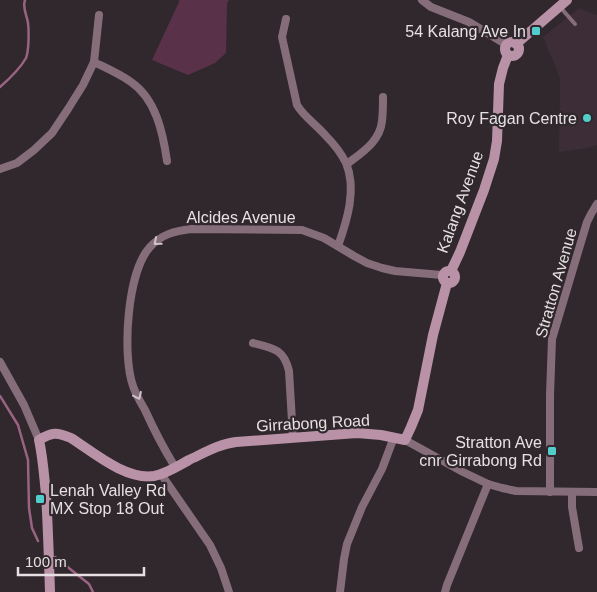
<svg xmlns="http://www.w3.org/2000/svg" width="597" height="592" viewBox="0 0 597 592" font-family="Arial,sans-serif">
	<rect width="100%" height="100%" fill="#30282c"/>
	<polygon fill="#3c2d36" points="579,8 597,15 597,145 588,148 559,152 560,78 543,37"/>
	<polygon fill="#59324a" points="179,0 229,0 227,3 226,53 215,63 188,75 152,60 179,2"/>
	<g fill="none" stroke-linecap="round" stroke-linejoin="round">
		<g stroke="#9a6383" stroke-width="2.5">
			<path d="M0 87C8 80 21 67 26 58 29 50 29 31 28 23 27 15 22 8 25 0"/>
			<polyline points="0,396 18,425 28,460 29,508 32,528 38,541"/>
			<polyline points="55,557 89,584 93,592"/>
		</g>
		<polyline stroke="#866d7a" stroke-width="4" points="560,7 575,24"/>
		<g stroke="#866d7a" stroke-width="8">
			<polyline points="422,0 431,7 469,22 507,45"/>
			<path d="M286 19 282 37 297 105C304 117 317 125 326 136 334 144 341 153 346 163 357 189 347 221 338 246"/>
			<path d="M94 62C106 68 120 74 131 82 156 99 163 133 167 161"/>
			<path d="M347 164C361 153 380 142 382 121 383 113 383 105 383 97"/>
			<polyline points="0,169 17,163 34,150 52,133 68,109 83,85 94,62 99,15"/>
			<path d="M253 343C273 348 284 349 289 371L293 438"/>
			<polyline points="0,362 24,405 39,440"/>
			<polyline points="405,440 463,472 488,484 502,488 516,491 597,492"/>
			<path d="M175 467C164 449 154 430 145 410 141 403 136 395 133 386 122 355 127 272 150 247 162 234 175 231 191 229L302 230 324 238 354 256 367 263 382 268 395 271 442 275"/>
			<polyline points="161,474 210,545 221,568 229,592"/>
			<polyline points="550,492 550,395 552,339 587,222 591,214 597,204"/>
			<polyline points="572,492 572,507 579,548"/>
			<polyline points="340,592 344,559 347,544 362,507 382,469 394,437"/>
			<polyline points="445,592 447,585 488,484"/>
		</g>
		<g stroke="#ba92a8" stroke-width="10">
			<circle cx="512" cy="49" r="7"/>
			<polyline points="516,44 567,0"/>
			<circle cx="449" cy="277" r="6"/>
			<polyline points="451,271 460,252 484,190 494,159 497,141 499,84 503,68 508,55"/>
			<path d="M50 592C49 559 48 527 46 494 44 476 43 458 39 440 52 432 57 432 71 438 93 452 125 480 154 476 166 474 178 466 189 460 204 453 219 444 236 442L357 433 381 435 405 440 411 427 418 410 433 335 447 283"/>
		</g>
	</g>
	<defs><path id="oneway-chevron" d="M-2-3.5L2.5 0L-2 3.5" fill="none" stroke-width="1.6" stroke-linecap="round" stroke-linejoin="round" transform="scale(1.25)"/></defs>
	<g stroke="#cec3c9">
		<use href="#oneway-chevron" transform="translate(157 242) rotate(140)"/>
		<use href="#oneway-chevron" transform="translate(138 396) rotate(65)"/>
	</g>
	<g fill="#53cdcb" stroke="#30282c" stroke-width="2">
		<rect x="531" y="26" width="10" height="10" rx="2.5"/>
		<circle cx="587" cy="118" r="5"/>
		<rect x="547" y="446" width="10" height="10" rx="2.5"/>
		<rect x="35" y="494" width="10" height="10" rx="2.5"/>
	</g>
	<g text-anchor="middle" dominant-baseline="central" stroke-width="4.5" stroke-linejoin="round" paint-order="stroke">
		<g font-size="16" fill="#e6e0e3" stroke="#30282c" text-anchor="end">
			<text x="526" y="31">54 Kalang Ave In</text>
			<text x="577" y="118">Roy Fagan Centre</text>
			<text x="542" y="442">Stratton Ave<tspan x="542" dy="18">cnr Girrabong Rd</tspan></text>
			<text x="50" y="490" text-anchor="start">Lenah Valley Rd<tspan x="50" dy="18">MX Stop 18 Out</tspan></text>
		</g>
		<g font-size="16" fill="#e6e0e3" stroke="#30282c">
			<text transform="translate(460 202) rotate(-70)">Kalang Avenue</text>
			<text x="241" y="217">Alcides Avenue</text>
			<text transform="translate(556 283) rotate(-74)">Stratton Avenue</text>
			<text transform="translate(313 423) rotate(-3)">Girrabong Road</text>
		</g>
	</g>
	<path d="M18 567v8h126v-8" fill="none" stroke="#e6e0e3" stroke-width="2.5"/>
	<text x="25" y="567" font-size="15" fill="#e6e0e3" stroke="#30282c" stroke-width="4" paint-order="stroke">100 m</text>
</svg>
